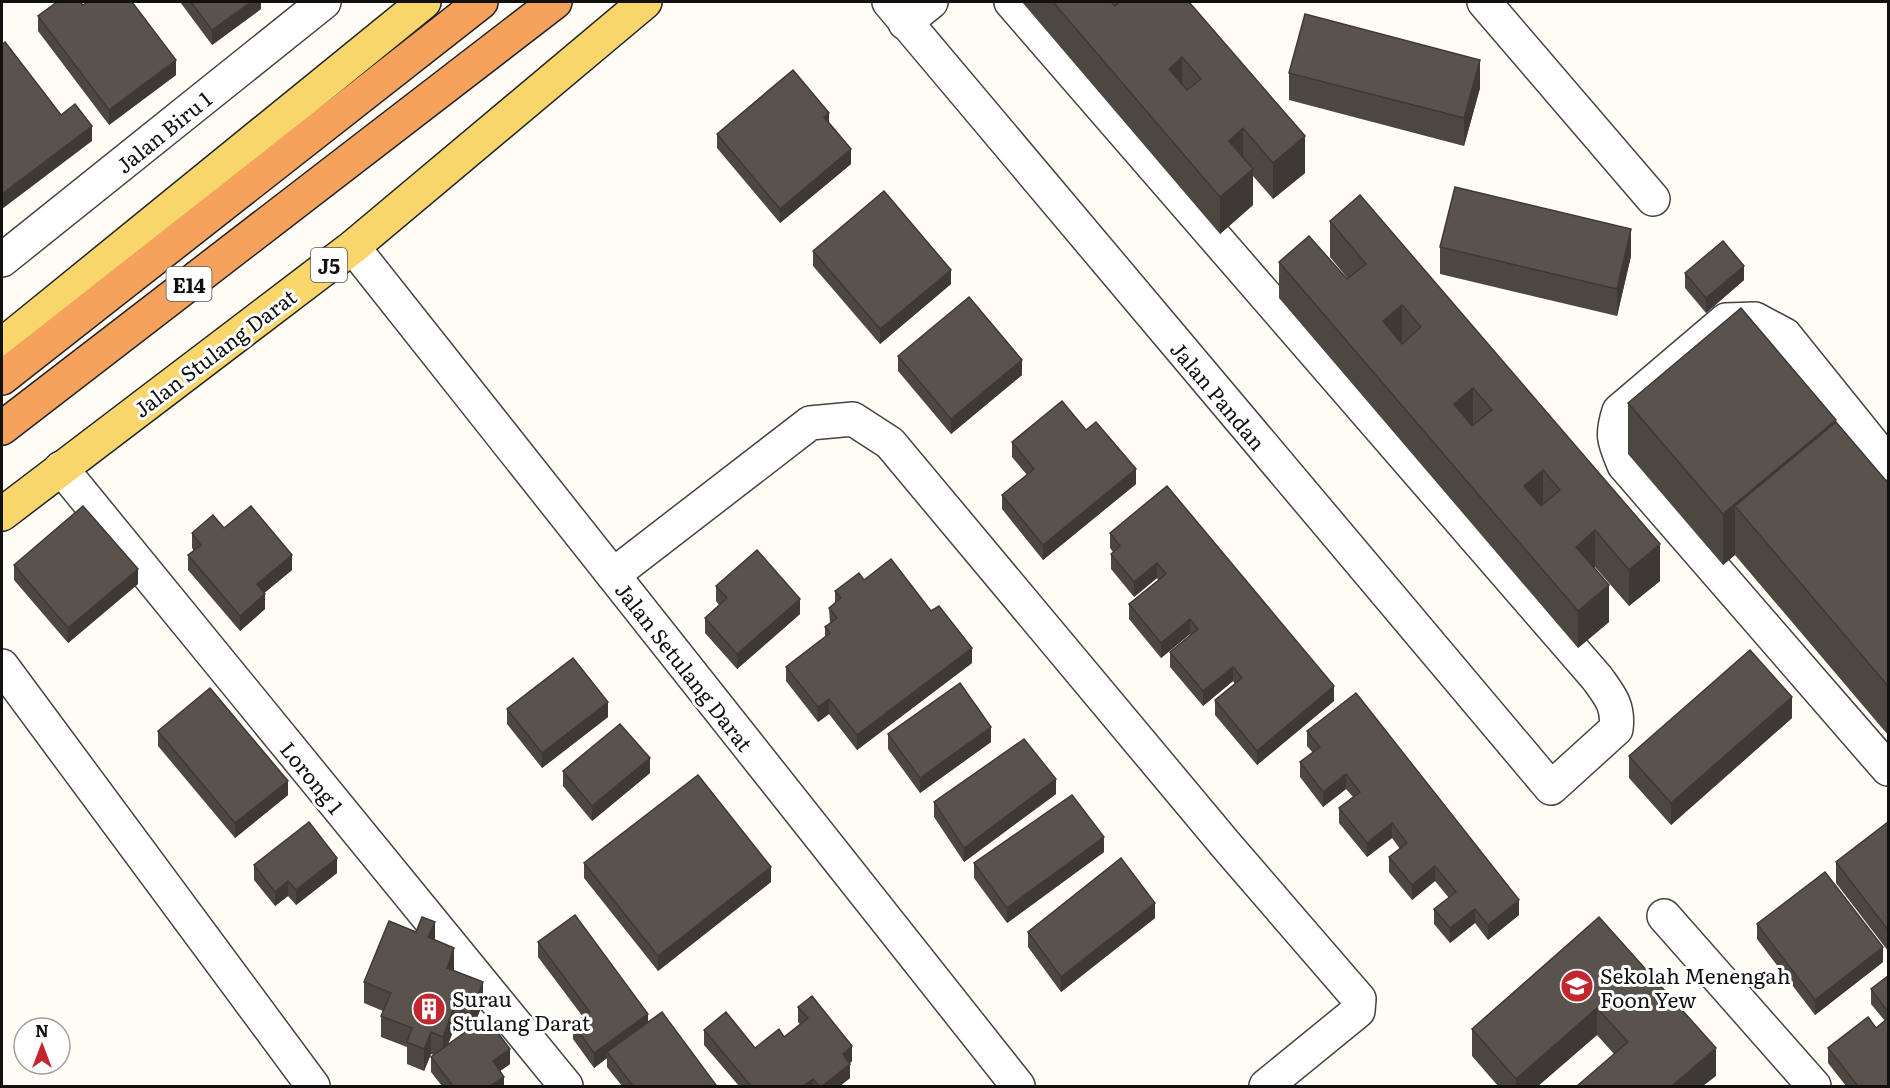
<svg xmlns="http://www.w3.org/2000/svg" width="1890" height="1088" viewBox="0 0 1890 1088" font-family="Literata,serif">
	<rect width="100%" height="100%" fill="#fffdf5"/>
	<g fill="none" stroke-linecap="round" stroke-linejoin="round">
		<defs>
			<g id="minor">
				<path d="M889 2 1551 788 1616 729C1619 706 1610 696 1597 678L1011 2"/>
				<polyline points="1484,2 1653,199"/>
				<polyline points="905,23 931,2"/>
				<polyline points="353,247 1018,1086"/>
				<polyline points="2,260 324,2"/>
				<path d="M1888 463 1785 335 1755 319 1726 320 1619 411C1611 436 1614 441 1624 465L1888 769"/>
				<polyline points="61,468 566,1086"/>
				<polyline points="613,575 810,423 853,419 890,443 1226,845 1359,999 1358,1011 1266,1086"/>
				<polyline points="2,666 313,1086"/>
				<polyline points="1664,916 1814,1086"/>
			</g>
			<g id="major">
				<polyline points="2,345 424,2"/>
				<polyline points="2,514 353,247 645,2"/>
			</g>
			<g id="highway">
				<polyline points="2,378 481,2"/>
				<polyline points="2,428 555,2"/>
			</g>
		</defs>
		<use href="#minor" stroke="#444" stroke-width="36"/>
		<use href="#major" stroke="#222" stroke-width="36"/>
		<use href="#highway" stroke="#222" stroke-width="36"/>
		<use href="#minor" stroke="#fff" stroke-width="33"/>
		<use href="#major" stroke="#f9d66b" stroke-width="33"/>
		<use href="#highway" stroke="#f5a25d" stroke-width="33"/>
	</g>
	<g fill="#4d4742" fill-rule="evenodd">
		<polygon points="180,2 261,2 261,9 212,45"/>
		<polygon points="1022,2 1189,2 1305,173 1273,199 1253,176 1253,205 1220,234"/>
		<polygon points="83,5 176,75 109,125 38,31 38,16"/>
		<polygon points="1289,73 1480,88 1464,146 1289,100"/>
		<polygon points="829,123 851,164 780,223 717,148 717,134"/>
		<polygon points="1330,221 1660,581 1629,606 1595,567 1594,568 1609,622 1578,648 1279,298 1279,262 1347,279 1348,279 1330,257"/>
		<polygon points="1440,247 1631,256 1617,316 1440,274"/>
		<polygon points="813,251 951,284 880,344 813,266"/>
		<polygon points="1685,273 1744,280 1706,313 1685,288"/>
		<polygon points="898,356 1022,375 951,434 898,371"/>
		<polygon points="1628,403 1836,422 1888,483 1888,735 1735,555 1723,565 1628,454"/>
		<polygon points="1086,430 1136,484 1043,560 1002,509 1002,495 1027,475 1012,457 1012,442"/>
		<polygon points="1167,486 1334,701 1257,765 1215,715 1215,700 1235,684 1233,681 1203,706 1170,667 1170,652 1191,635 1190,634 1161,658 1129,619 1129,604 1158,580 1157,578 1134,597 1111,569 1111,554 1113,552 1110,548 1110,533"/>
		<polygon points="224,528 292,570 264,593 265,609 240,631 188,570 188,555 194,551 192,548 192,533"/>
		<polygon points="14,565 138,584 68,643 14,580"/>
		<polygon points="864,580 972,663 857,750 829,714 818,722 786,681 786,667 825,637 825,627 830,624 829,608 835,603 835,591"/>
		<polygon points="716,586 800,614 737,669 705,633 705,618 719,605 716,601"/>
		<polygon points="507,709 608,717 542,768 507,724"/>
		<polygon points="1792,718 1671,825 1629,778 1629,756"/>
		<polygon points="158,731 288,795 235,838 158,746"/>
		<polygon points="1307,731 1519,915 1488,940 1475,923 1450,943 1434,924 1434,909 1449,898 1435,881 1412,900 1389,872 1389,857 1400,849 1392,838 1367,857 1339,823 1339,808 1353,797 1346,789 1323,807 1300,777 1300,762 1313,753 1307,746"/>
		<polygon points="888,734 991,742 920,793 888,749"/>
		<polygon points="563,771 650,773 592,821 563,786"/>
		<polygon points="1056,794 964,862 934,817 934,802"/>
		<polygon points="1888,822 1888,951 1836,883 1836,862"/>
		<polygon points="1104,852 1007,923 974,878 974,863"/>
		<polygon points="584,863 771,882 658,971 584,878"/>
		<polygon points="254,865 337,873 296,905 288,896 275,906 254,880"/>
		<polygon points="1599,917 1716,1076 1614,1054 1597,1035 1538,1086 1498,1086 1472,1056 1472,1029"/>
		<polygon points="1155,918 1061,992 1028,947 1028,932"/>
		<polygon points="1757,924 1883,962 1815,1015 1757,939"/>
		<path d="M435 940 454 970V971L483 1003 474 1025 510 1064 500 1071 504 1086H442L431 1072V1057L434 1055 431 1054 424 1071 407 1064V1047L381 1037V1016L383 1011 364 1003V982ZM454 1029 464 1033 448 1044Z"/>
		<polygon points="538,942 648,1022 716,1086 622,1086 607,1067 607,1058 594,1068 573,1039 573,1024 583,1017 538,957"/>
		<polygon points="1888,976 1888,1086 1846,1086 1828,1063 1828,1048 1876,1028 1885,1021 1871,1004 1871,989"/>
		<polygon points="798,1007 852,1061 850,1063 850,1078 840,1086 739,1086 704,1045 704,1030 755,1048 784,1037 800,1024 798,1022"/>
	</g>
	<g fill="#3f3936">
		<polygon points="251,2 261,2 261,9 212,45 212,30"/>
		<polygon points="1182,57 1182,94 1169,69"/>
		<polygon points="176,60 176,75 109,125 109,110"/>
		<polygon points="1480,60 1480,88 1464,146 1464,118"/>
		<polygon points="829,113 829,128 824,117"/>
		<polygon points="92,126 92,141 2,209 2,194"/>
		<polygon points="1243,128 1243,165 1229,141"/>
		<polygon points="1305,136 1305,173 1273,199 1273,163"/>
		<polygon points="851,149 851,164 780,223 780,209"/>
		<polygon points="1253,169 1253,205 1220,234 1220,197"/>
		<polygon points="1631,229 1631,256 1617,316 1617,289"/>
		<polygon points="1744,266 1744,280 1706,313 1706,298"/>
		<polygon points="951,270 951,284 880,344 880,329"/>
		<polygon points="1402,305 1402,341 1383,358 1383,321"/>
		<polygon points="1022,360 1022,375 951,434 951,419"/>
		<polygon points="1473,388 1473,424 1454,441 1454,404"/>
		<polygon points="1836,420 1836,470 1735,506 1735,555 1723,565 1723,514"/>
		<polygon points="1136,469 1136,484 1043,560 1043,545"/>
		<polygon points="1543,470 1543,507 1524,522 1524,486"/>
		<polygon points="1595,530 1595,567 1576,583 1576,547"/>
		<polygon points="1660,544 1660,581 1629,606 1629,570"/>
		<polygon points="292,555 292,570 257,599 257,584"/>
		<polygon points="1157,563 1157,578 1134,597 1134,582"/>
		<polygon points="138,569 138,584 68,643 68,628"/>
		<polygon points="1609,585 1609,622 1578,648 1578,611"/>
		<polygon points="265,594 265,609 240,631 240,616"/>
		<polygon points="800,599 800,614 737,669 737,654"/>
		<polygon points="1190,619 1190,634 1161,658 1161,643"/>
		<polygon points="972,648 972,663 857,750 857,735"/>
		<polygon points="1233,667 1233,681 1203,706 1203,691"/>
		<polygon points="1334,686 1334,701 1257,765 1257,751"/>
		<polygon points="1792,697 1792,718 1671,825 1671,803"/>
		<polygon points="829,699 829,714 818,722 818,707"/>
		<polygon points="608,702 608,717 542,768 542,753"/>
		<polygon points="991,727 991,742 920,793 920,778"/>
		<polygon points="650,758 650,773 592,821 592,806"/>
		<polygon points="1346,774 1346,789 1323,807 1323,792"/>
		<polygon points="1056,779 1056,794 964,862 964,848"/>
		<polygon points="288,781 288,795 235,838 235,823"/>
		<polygon points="1392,823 1392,838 1367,857 1367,843"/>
		<polygon points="1104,837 1104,852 1007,923 1007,908"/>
		<polygon points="337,858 337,873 296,905 296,890"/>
		<polygon points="1435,866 1435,881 1412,900 1412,885"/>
		<polygon points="771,867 771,882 658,971 658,956"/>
		<polygon points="288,881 288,896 275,906 275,892"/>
		<polygon points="1519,900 1519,915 1488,940 1488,925"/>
		<polygon points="1155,903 1155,918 1061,992 1061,977"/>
		<polygon points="1475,909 1475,923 1450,943 1450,928"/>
		<polygon points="435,922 435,943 428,937"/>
		<polygon points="1883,947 1883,962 1815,1015 1815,1000"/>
		<polygon points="454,948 454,970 447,989 447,968"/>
		<polygon points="483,982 483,1003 470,1035 470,1014"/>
		<polygon points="454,1007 454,1029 443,1058 443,1037"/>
		<polygon points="1597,1008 1597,1035 1538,1086 1516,1086 1516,1079"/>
		<polygon points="648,1014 648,1029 607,1052 607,1058 594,1068 594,1053"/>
		<polygon points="431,1032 431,1054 424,1071 424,1049"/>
		<polygon points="852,1046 852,1061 843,1069 843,1054"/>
		<polygon points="1716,1048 1716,1076 1703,1086 1672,1086"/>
		<polygon points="510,1049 510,1064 493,1076 493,1061"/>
		<polygon points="850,1064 850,1078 840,1086 822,1086"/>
		<polygon points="504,1077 504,1086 490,1086"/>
		<polygon points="813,1079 813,1086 803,1086"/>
	</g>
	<g fill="#5a524d" stroke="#3f3936" stroke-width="1.5" fill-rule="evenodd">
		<polygon points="57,2 80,2 83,5 87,2 132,2 176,60 109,110 38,16"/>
		<polygon points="191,2 251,2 212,30"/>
		<path d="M1053 2H1111L1115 6 1120 2H1189L1305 136 1273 163 1243 128 1229 141 1253 169 1220 197ZM1182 57 1201 79 1187 90 1169 69Z"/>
		<polygon points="1305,14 1480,60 1464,118 1289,73"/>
		<polygon points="5,42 61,115 75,104 92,126 2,194 2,45"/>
		<polygon points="793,70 829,113 824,117 851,149 780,209 717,134"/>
		<polygon points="1455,187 1631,229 1617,289 1440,247"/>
		<polygon points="884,191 951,270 880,329 813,251"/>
		<path d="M1360 195 1660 544 1629 570 1595 530 1576 547 1609 585 1578 611 1279 262 1309 236 1347 279 1366 264 1330 221ZM1402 305 1421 327 1402 344 1383 321ZM1473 388 1492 410 1472 426 1454 404ZM1543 470 1560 490 1541 506 1524 486Z"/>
		<polygon points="1723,241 1744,266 1706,298 1685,273"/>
		<polygon points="969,297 1022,360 951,419 898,356"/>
		<polygon points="1741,308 1836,420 1723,514 1628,403"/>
		<polygon points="1062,401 1086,430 1096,422 1136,469 1043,545 1002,495 1034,469 1012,442"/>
		<polygon points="1836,422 1888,483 1888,686 1735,506"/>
		<polygon points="1167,486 1334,686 1257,751 1215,700 1242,678 1233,667 1203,691 1170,652 1198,629 1190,619 1161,643 1129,604 1166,574 1157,563 1134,582 1111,554 1120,546 1110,533"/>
		<polygon points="83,506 138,569 68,628 14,565"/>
		<polygon points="251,506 292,555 257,584 265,594 240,616 188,555 201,545 192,533 213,515 224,528"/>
		<polygon points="757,550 800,599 737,654 705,618 727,598 716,586"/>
		<polygon points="891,559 931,611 939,606 972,648 857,735 829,699 818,707 786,667 830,633 825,627 837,618 829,608 841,598 835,591 859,573 864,580"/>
		<polygon points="1750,650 1792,697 1671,803 1629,756"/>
		<polygon points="573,658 608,702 542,753 507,709"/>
		<polygon points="960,683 991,727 920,778 888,734"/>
		<polygon points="210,688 288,781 235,823 158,731"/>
		<polygon points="1356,693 1519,900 1488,925 1475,909 1450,928 1434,909 1456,892 1435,866 1412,885 1389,857 1407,843 1392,823 1367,843 1339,808 1360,792 1346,774 1323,792 1300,762 1320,747 1307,731"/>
		<polygon points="620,724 650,758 592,806 563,771"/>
		<polygon points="1024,739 1056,779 964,848 934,802"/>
		<polygon points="698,775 771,867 658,956 584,863"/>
		<polygon points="1072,795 1104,837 1007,908 974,863"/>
		<polygon points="309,822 337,858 296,890 288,881 275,892 254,865"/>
		<polygon points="1888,822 1888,930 1836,862"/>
		<polygon points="1121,858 1155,903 1061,977 1028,932"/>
		<polygon points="1825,872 1883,947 1815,1000 1757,924"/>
		<polygon points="575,915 648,1014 594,1053 573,1024 590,1012 538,942"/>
		<polygon points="422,917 435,922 428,937 454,948 447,968 483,982 470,1014 454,1007 443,1037 431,1032 424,1049 407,1042 412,1028 381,1016 391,993 364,982 389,921 416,932"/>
		<polygon points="1599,917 1716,1048 1672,1086 1577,1086 1628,1042 1597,1008 1516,1079 1472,1029"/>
		<polygon points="1888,976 1888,1012 1871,989"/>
		<polygon points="812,996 852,1046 843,1054 850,1064 822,1086 819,1086 813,1079 803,1086 751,1086 704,1030 726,1012 755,1048 779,1029 784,1037 808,1018 798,1007"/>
		<polygon points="662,1012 716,1085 714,1086 633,1086 607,1052"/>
		<polygon points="486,1017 510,1049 493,1061 504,1077 490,1086 453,1086 431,1057"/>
		<polygon points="1868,1017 1876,1028 1888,1018 1888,1086 1858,1086 1828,1048"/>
	</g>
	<defs>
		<symbol id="school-disc" viewBox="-11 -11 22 22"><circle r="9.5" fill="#c4262e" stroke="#fff"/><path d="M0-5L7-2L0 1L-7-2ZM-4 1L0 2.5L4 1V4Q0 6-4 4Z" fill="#fff"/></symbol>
		<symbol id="building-disc" viewBox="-11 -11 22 22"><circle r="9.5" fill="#c4262e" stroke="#fff"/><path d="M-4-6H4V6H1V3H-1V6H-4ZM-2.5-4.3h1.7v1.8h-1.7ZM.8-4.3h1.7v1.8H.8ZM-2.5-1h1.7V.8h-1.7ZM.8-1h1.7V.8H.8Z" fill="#fff"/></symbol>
	</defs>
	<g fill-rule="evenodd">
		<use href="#school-disc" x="1558" y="967" width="38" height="38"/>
		<use href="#building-disc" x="410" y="990" width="38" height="38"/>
	</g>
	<g text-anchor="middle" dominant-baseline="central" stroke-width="6" stroke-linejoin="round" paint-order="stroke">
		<g fill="#fff" stroke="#585858" stroke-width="1.5">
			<rect x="311" y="248" width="36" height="34" rx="4.5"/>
			<rect x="166.5" y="267" width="45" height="34" rx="4.5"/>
		</g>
		<g font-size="20" font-weight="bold" fill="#111">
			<text x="329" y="265">J5</text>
			<text x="189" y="284">E14</text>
		</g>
		<g font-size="21" fill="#111" stroke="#fff">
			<text transform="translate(163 131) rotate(-39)">Jalan Biru 1</text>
			<text transform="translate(214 352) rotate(-37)">Jalan Stulang Darat</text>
			<text transform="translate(1219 395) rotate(50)">Jalan Pandan</text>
			<text transform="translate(685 666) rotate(52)">Jalan Setulang Darat</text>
			<text transform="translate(313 777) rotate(51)">Lorong 1</text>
		</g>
		<g font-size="21" fill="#111" stroke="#fff" text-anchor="start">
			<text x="1600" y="974">Sekolah Menengah<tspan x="1600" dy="24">Foon Yew</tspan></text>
			<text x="452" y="997">Surau<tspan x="452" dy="24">Stulang Darat</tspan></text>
		</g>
	</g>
	<rect width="1890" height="1088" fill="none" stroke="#111111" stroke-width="6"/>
	<g transform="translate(42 1046)"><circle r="28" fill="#ffffff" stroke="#a0a0a0" stroke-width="1.5"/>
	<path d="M0-4.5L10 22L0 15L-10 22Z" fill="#c4262e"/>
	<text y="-9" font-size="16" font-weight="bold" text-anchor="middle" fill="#111111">N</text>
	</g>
</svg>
